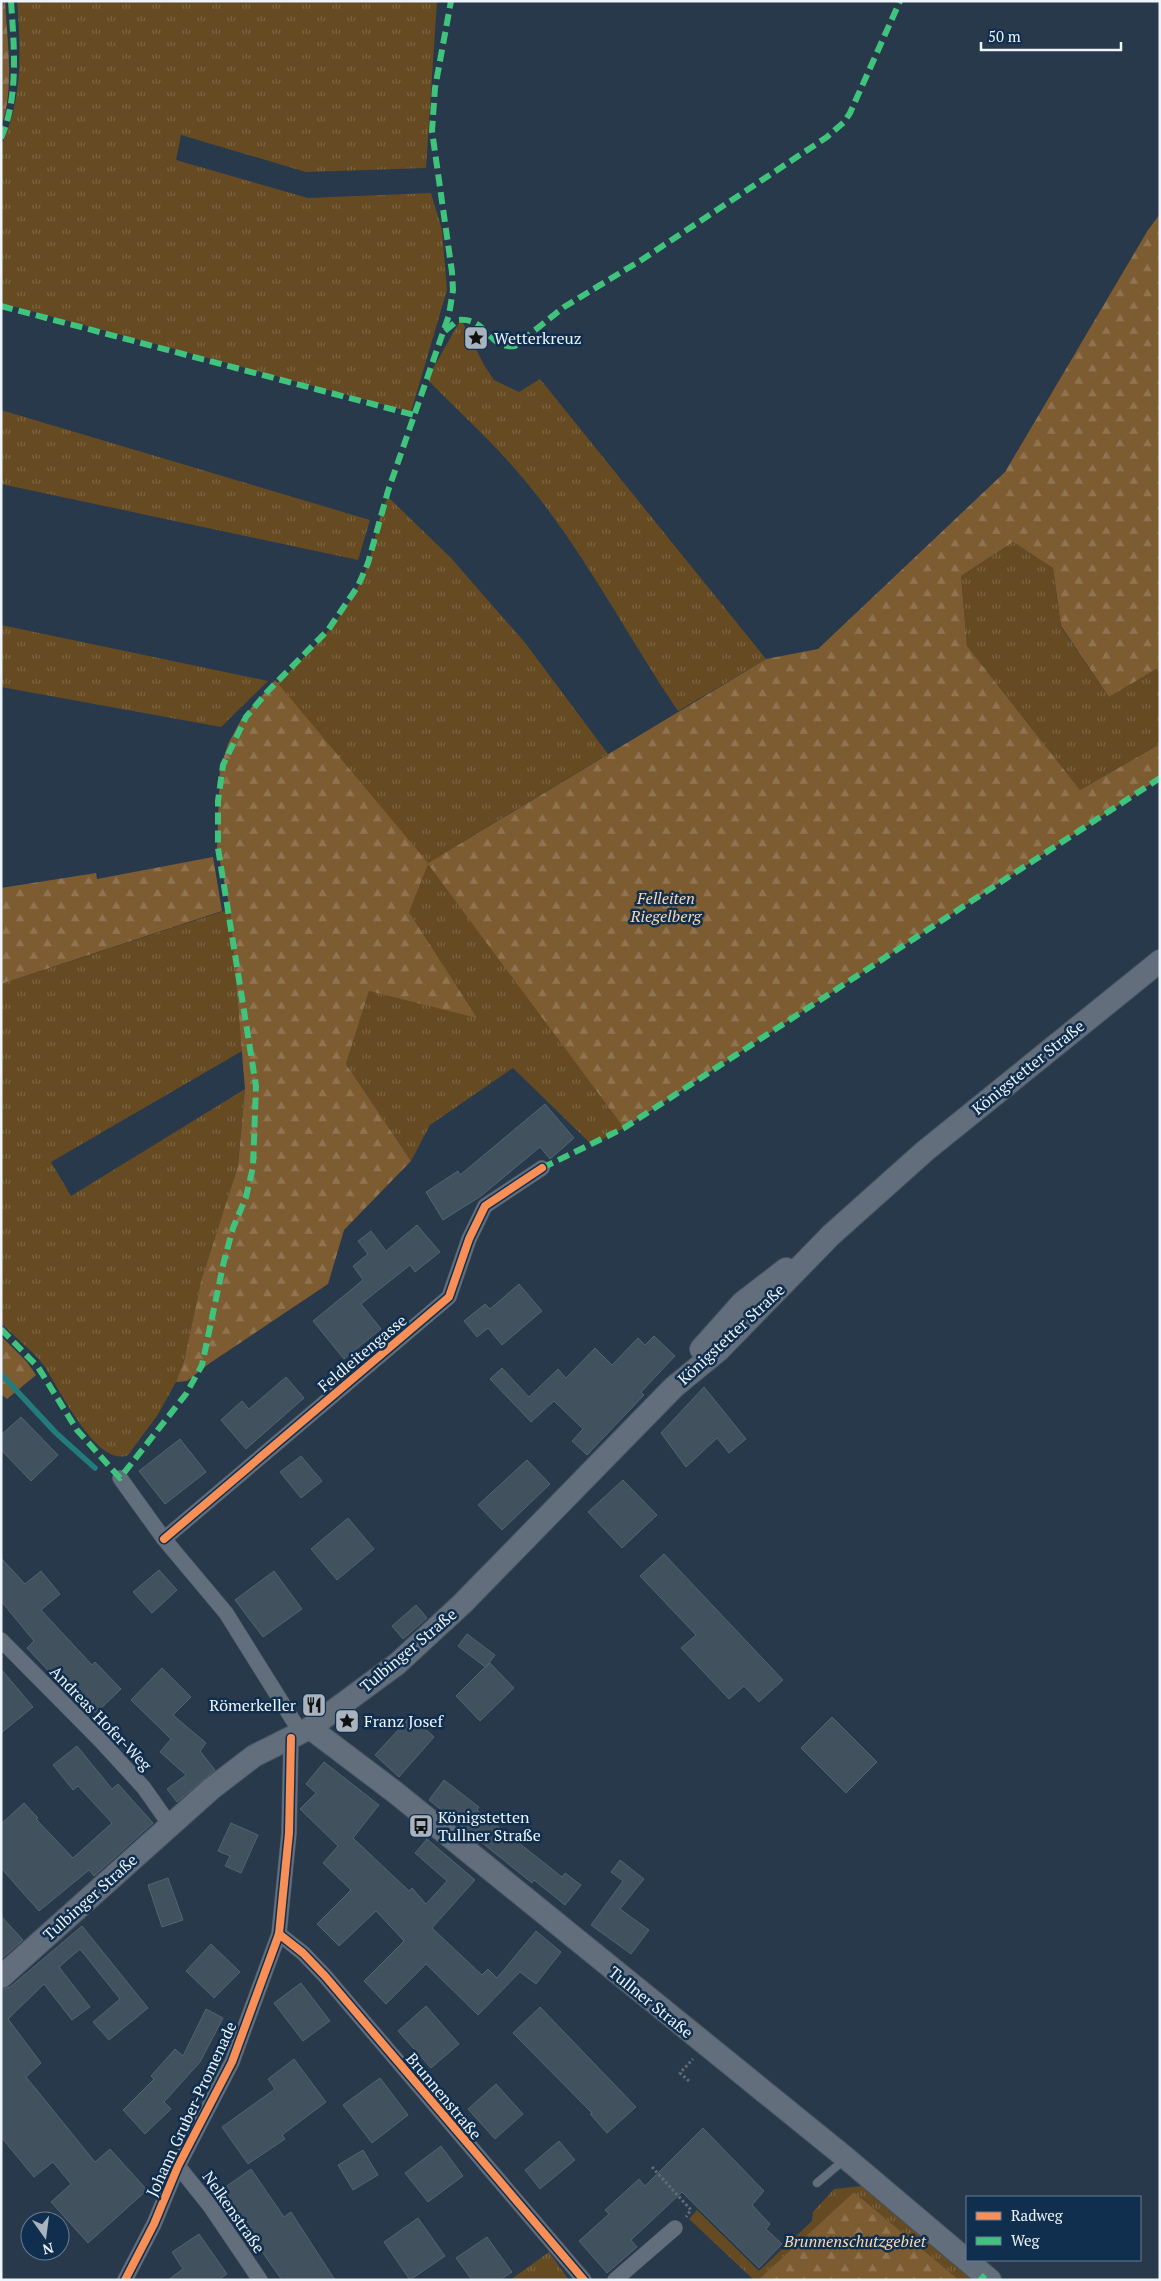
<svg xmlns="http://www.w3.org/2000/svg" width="1161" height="2281" viewBox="0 0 1161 2281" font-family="'PT Serif',serif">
	<defs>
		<pattern id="grass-tufts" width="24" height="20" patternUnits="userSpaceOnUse" patternTransform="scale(1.25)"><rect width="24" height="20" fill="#664a21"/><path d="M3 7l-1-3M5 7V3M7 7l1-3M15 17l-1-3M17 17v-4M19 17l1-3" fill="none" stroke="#7c6542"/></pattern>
		<pattern id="forest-firs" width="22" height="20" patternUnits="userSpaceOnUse" patternTransform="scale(1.25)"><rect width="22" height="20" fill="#7d5c32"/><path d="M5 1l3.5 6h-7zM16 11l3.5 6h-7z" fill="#907451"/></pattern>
	</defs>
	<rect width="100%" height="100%" fill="#28394b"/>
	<g fill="url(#grass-tufts)">
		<path d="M17 1H437L426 168 306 172 181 135 176 160 308 198 431 193 442 230 447 290 411 412 1 303V146C23 100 21 51 17 1Z"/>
		<path d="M461 319 484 365 494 380 519 392 540 379 766 659 678 711C627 636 585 553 527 483 497 446 460 413 427 379Z"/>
		<polygon points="1,410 370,520 358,560 1,484"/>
		<path d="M388 497 451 558 526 644 608 754 428 863 624 1128 592 1145 513 1068 430 1125 411 1161 346 1064 369 991 476 1017 409 912 277 683C313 651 349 613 367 567 375 545 377 517 388 497Z"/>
		<polygon points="1013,542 1053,568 1061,627 1109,697 1160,667 1160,744 1080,790 967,646 961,576"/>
		<polygon points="1,625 268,681 221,727 1,687"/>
		<path d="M230 909 242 1051 51 1162 71 1196 245 1089 238 1166 201 1281 184 1361 176 1382 157 1416 128 1455C96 1469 57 1383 42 1363 30 1348 14 1337 1 1323V984Z"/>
		<polygon points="862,2186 976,2280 959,2280 854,2192 758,2280 754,2280 689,2219 697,2210 759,2271 812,2221 813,2212 834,2189"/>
		<polygon points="549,2252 569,2280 510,2280"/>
	</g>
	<g fill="url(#forest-firs)">
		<path d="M1 1H5C7 39 15 91 1 127Z"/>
		<polygon points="1160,214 1160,667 1109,697 1061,626 1053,568 1013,542 961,576 967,646 1080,790 1160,744 1160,778 624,1128 428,864 409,912 477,1018 369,991 346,1064 411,1161 344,1230 328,1284 210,1363 187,1381 176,1382 184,1361 201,1281 238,1166 245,1089 230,909 217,848 220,769 228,744 241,720 275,680 428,863 766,659 818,649 1005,472 1148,230"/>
		<polygon points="213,857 222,911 1,984 1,888 96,873 97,879"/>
		<polygon points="1,1336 27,1362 36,1375 7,1399 1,1394"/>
		<polygon points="854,2192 959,2280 758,2280"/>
	</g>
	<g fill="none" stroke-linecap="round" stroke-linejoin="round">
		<polyline stroke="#237c7b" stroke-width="5.5" points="1,1374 56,1433 95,1468"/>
	</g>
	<g fill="#41525e" stroke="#536370">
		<polygon points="545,1104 574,1138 550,1159 540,1147 481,1196 443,1220 426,1192 458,1171 460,1175"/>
		<polygon points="417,1225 440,1252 415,1272 410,1265 361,1304 381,1329 344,1359 313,1321 363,1280 353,1266 368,1254 358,1241 371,1231 386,1251"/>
		<polygon points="519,1284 542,1311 502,1345 488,1328 477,1337 464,1321 485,1304 490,1309"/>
		<polygon points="654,1336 675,1356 641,1392 644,1395 587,1455 572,1441 583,1429 554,1401 531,1422 490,1379 502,1368 529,1397 558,1369 566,1378 595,1348 612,1365 638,1338 645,1345"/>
		<polygon points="286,1377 304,1398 246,1449 221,1420 242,1401 249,1409"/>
		<polygon points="704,1387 746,1439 729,1453 717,1438 686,1467 661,1433"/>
		<polygon points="21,1417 58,1455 31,1481 1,1450 1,1435"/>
		<polygon points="180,1439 206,1472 165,1504 139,1471"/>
		<polygon points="301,1456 322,1481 301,1498 280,1472"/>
		<polygon points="527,1460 550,1484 502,1530 478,1505"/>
		<polygon points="623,1480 657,1515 622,1548 588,1512"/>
		<polygon points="348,1518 374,1549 337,1580 311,1549"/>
		<polygon points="664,1554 783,1680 759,1702 744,1686 729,1699 681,1648 696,1635 640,1576"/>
		<polygon points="1,1558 25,1584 41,1571 60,1594 41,1610 92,1665 95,1662 121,1689 96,1713 60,1676 56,1679 27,1648 34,1641 1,1601"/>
		<polygon points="159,1570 177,1590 152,1613 133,1592"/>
		<polygon points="274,1571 302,1609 263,1637 235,1600"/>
		<polygon points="416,1605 427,1618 403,1639 392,1626"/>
		<polygon points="467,1634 495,1655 486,1667 490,1663 514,1688 480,1721 456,1696 485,1667 458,1646"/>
		<polygon points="162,1668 191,1697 173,1715 206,1743 200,1751 215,1770 177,1802 167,1789 186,1775 160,1752 171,1739 131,1700"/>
		<polygon points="1,1669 33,1707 1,1733"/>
		<polygon points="411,1716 434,1737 399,1777 375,1755"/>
		<polygon points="832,1717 877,1762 846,1793 801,1748"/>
		<polygon points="77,1746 112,1789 118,1784 153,1823 94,1876 89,1870 39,1911 1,1868 1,1824 24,1803 38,1818 36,1819 73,1858 112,1823 78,1786 73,1790 53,1765"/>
		<polygon points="324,1762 379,1805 353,1838 409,1891 412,1888 426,1904 447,1881 415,1853 427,1839 475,1880 432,1928 482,1975 488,1969 497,1978 536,1931 561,1952 536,1984 520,1972 478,2015 426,1964 386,2004 364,1981 404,1941 376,1911 339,1946 317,1924 351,1890 323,1863 338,1846 300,1809 316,1793 306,1784"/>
		<polygon points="444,1780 479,1807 477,1810 562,1877 565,1873 581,1885 565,1905 534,1880 532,1883 429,1800"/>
		<polygon points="231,1823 258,1835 241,1873 225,1866 230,1856 218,1851"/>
		<polygon points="620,1860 644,1879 620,1909 649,1930 631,1954 591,1925 623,1881 611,1872"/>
		<polygon points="168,1878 183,1920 162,1927 148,1885"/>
		<polygon points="1,1916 23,1940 1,1959"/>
		<polygon points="82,1926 148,2008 109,2040 93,2022 120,1999 80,1949 59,1967 90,2007 72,2020 44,1984 8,2019 41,2063 26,2077 36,2089 95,2162 110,2149 147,2190 88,2243 51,2202 71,2184 53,2162 34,2177 1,2137 1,1990 10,1987"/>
		<polygon points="211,1944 240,1972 214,1998 186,1971"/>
		<polygon points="301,1983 330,2021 303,2041 274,2003"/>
		<polygon points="426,2006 459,2044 431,2068 398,2031"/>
		<polygon points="540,2007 636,2107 607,2133 590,2114 592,2113 513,2033"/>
		<polygon points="206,2009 223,2018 200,2062 164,2102 171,2109 145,2134 123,2110 154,2079 151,2076 175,2049 183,2056"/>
		<polygon points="294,2059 326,2102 282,2135 285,2139 248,2164 222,2127 275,2089 268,2079"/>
		<polygon points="380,2078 408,2115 372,2143 343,2105"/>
		<polygon points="496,2084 523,2114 495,2139 468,2109"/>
		<polygon points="703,2128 764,2191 752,2205 770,2224 766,2229 782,2244 759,2268 682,2192 631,2240 637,2247 607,2273 579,2241 609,2214 605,2210 639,2179 645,2186"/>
		<polygon points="559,2141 575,2160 540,2189 525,2170"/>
		<polygon points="441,2146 463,2176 428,2202 405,2173"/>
		<polygon points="363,2150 378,2175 353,2190 338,2165"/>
		<polygon points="251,2169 284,2217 291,2212 335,2280 282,2280 246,2229 243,2231 217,2193"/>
		<polygon points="418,2218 445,2256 410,2280 384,2242"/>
		<polygon points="199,2234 227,2274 218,2280 168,2280 183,2269 172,2252"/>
		<polygon points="487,2237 512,2272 500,2280 472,2280 456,2258"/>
	</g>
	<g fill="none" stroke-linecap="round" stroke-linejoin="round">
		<defs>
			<polyline id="service" points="817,2183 844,2160"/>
			<g id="minor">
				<polyline points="120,1478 164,1539 226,1613 301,1733"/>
				<polyline points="164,1539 449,1297 469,1239 485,1206 542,1168"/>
				<polyline points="1,1640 100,1740 144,1788 170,1825"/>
				<polyline points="279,1934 303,1953 325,1976 584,2280"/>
				<polyline points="178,2166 210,2206 260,2280"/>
				<polyline points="125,2280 154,2224 178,2166 232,2062 279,1934 289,1833 291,1738"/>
				<polyline points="615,2280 675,2228"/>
			</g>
			<g id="secondary">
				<polyline points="701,1349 742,1303 786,1269"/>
				<polyline points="310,1728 396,1793 846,2158 990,2280"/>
				<polyline points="1,1977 211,1789 254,1756 310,1728 397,1664 462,1604 674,1387 719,1350 831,1235 925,1151 1160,961"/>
			</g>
		</defs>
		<use href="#service" stroke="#475360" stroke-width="9"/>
		<use href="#minor" stroke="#475360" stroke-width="16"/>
		<use href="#secondary" stroke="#475360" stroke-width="24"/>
		<g stroke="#626c78" stroke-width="3" stroke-dasharray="2.5 2.5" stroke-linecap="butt">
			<polyline points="689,2081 680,2073 693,2059"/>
			<polyline points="652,2167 691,2210 686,2217"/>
		</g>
		<use href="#service" stroke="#626e7b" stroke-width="8"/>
		<use href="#minor" stroke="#626e7b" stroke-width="15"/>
		<use href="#secondary" stroke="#626e7b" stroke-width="22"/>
		<g stroke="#40c37c" stroke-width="6" stroke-dasharray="12 6" stroke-linecap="butt">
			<path d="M1 138C19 97 14 46 11 1"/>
			<polyline points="1,306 414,415"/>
			<path d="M445 331 458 320C488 317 487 349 515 346L564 307 643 259 827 137 844 122 850 113 900 1"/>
			<polyline points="542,1168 624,1128 1160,778"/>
			<polyline points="1,1329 38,1367 77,1430 120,1478 186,1394 202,1365 224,1261 233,1228 246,1197 253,1167 256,1086 218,848 218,801 223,765 246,717 268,691 328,630 358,586 368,563 388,491 449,315 453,290 452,272 432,131 435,88 451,1"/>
			<polyline points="980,2280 985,2275"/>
		</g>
		<defs>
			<g id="cycleway">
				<polyline points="164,1539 449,1297 469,1239 485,1206 542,1168"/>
				<polyline points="279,1934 303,1953 325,1976 584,2280"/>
				<polyline points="125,2280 154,2224 178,2166 232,2062 279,1934 289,1833 291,1738"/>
			</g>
		</defs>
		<use href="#cycleway" stroke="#102e4d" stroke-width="11"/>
		<use href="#cycleway" stroke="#f78f57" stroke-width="8"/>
	</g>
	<defs>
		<symbol id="sight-square" viewBox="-11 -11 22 22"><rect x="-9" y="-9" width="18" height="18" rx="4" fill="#a8b3be" stroke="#102e4d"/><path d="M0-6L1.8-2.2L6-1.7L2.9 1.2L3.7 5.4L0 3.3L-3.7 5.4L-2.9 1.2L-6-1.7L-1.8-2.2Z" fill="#111"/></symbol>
		<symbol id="restaurant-square" viewBox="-11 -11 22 22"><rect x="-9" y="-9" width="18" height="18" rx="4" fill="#a8b3be" stroke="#102e4d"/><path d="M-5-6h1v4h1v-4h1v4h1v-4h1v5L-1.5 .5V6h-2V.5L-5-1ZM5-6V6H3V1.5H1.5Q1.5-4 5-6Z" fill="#111"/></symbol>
		<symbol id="bus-square" viewBox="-11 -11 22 22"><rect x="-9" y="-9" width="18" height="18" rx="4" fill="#a8b3be" stroke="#102e4d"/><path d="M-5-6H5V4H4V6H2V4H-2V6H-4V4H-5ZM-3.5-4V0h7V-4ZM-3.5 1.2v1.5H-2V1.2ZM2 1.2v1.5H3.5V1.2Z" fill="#111"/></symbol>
	</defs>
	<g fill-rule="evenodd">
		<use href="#sight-square" x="462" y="324" width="28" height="28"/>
		<use href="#restaurant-square" x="300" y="1691" width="28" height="28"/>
		<use href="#sight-square" x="333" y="1707" width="28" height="28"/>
		<use href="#bus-square" x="407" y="1812" width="28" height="28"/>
	</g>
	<g text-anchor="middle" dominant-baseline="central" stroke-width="5" stroke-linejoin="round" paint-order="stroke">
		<g font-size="16" fill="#edf4fc" stroke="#102e4d" text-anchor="start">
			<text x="494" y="338">Wetterkreuz</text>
			<text x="296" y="1705" text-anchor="end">Römerkeller</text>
			<text x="364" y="1721">Franz Josef</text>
			<text x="438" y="1817">Königstetten<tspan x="438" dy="18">Tullner Straße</tspan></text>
		</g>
		<g font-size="16" font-style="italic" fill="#fed9ae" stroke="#102e4d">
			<text x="666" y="898">Felleiten<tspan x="666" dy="18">Riegelberg</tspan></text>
			<text x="855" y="2241">Brunnenschutzgebiet</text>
		</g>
		<g font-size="16" fill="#edf4fc" stroke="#102e4d">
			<text transform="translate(1028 1067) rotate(-39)">Königstetter Straße</text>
			<text transform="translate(731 1334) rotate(-43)">Königstetter Straße</text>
			<text transform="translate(362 1353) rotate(-40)">Feldleitengasse</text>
			<text transform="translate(408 1650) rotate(-40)">Tulbinger Straße</text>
			<text transform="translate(101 1718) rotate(46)">Andreas Hofer-Weg</text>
			<text transform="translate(90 1897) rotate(-42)">Tulbinger Straße</text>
			<text transform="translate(651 2002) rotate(39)">Tullner Straße</text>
			<text transform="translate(444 2096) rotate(50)">Brunnenstraße</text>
			<text transform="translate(191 2109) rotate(-65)">Johann Gruber-Promenade</text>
			<text transform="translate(234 2212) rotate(55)">Nelkenstraße</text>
		</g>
	</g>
	<rect width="1161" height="2281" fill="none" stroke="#edf4fc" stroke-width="5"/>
	<rect x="966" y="2196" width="175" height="65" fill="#102e4d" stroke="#687d93"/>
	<rect x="976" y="2212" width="25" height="8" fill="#f78f57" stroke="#687d93"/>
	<text x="1011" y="2221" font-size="15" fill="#edf4fc">Radweg</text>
	<rect x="976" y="2237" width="25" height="8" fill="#40c37c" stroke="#687d93"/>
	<text x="1011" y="2246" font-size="15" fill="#edf4fc">Weg</text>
	<g transform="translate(45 2236) rotate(166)"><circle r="24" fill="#102e4d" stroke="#687d93"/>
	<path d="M0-4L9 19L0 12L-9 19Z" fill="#a8b3be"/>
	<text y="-8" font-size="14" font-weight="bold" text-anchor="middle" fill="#edf4fc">N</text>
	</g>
	<path d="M981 42v8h140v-8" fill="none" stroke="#edf4fc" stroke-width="2.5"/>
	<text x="988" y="42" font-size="15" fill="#edf4fc" stroke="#102e4d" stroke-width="4" paint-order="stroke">50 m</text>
</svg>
